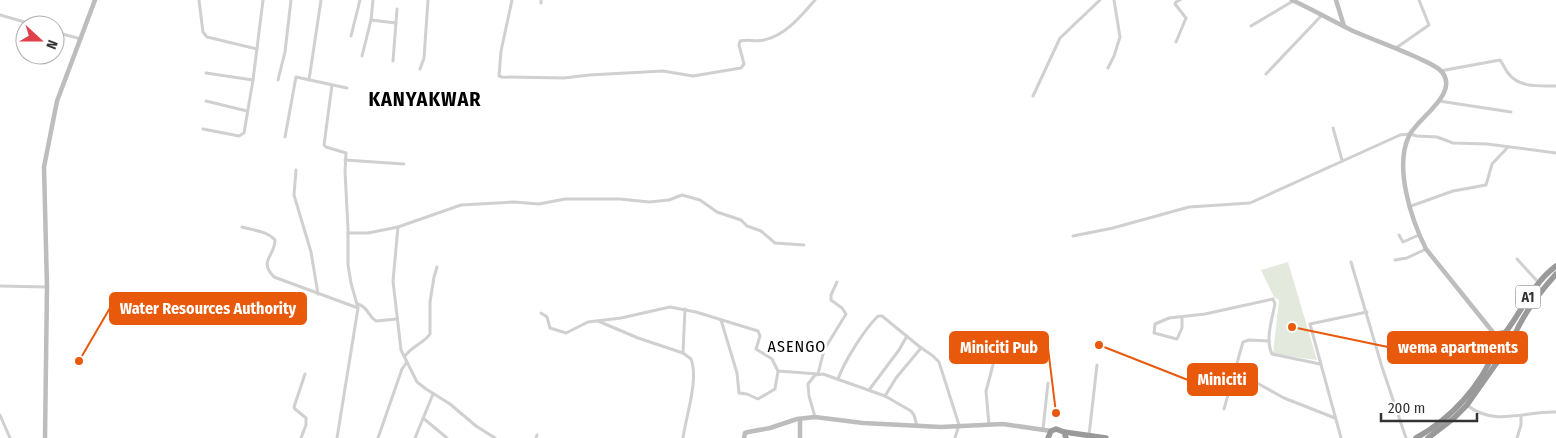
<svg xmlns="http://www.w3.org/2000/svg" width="1556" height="438" viewBox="0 0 1556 438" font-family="'Fira Sans Condensed',sans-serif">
	<rect width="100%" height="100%" fill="#fff"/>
	<polygon fill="#e3e9dc" points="1288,262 1317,360 1273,354 1279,300 1274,297 1261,270"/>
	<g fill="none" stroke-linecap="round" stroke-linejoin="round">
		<g stroke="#d0d0d0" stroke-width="3">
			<polyline points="199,0 203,32 207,37 257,49"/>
			<path d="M512 0 501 51 499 76 502 77 564 78 589 75 663 71 693 76 741 68 744 64 739 45 740 41C748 39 756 42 764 40 786 35 801 16 815 0"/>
			<polyline points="541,3 541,0"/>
			<polyline points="0,15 35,25"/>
			<polyline points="371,20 396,23"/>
			<polyline points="1251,26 1293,1"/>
			<polyline points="55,32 81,39"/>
			<polyline points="351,36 360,0"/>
			<polyline points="1176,42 1186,18 1175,4 1176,2 1180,0"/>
			<polyline points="1396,48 1429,25 1419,0"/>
			<polyline points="362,56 371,20 373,0"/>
			<polyline points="393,61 397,9"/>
			<polyline points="1108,68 1114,56 1120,37 1114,0"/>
			<polyline points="420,69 424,58 428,0"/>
			<path d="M1440 71 1500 60C1503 64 1505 69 1508 73 1519 88 1539 86 1556 86"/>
			<polyline points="206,73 253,80"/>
			<polyline points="1266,74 1322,15"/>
			<polyline points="278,80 285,52 291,0"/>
			<polyline points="309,80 321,0"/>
			<polyline points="332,85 324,145 326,147 346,153 345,171 348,229 348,265 351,283 358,308 337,438"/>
			<polyline points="1033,96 1060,38 1100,0"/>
			<polyline points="206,101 247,111"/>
			<polyline points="1439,101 1511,112"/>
			<polyline points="1333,128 1342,160"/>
			<polyline points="203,129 239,136 244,133 253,80 263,0"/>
			<polyline points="285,137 296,77 347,88"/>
			<polyline points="345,160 404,164"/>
			<polyline points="296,170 294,195 311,252 318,294"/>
			<polyline points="1411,206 1453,191 1486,185 1492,164 1508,147"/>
			<path d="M242 227C252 230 267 231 275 240 275 257 258 260 274 277L358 308"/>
			<polyline points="398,227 393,281 401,350 417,382 426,389 450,404 476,426 495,438"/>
			<polyline points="348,233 368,233 398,227 461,205 514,202 539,204 565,199 620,199 649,202 669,200 682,195 700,200 717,212 741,220 747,226 761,231 775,243 804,245"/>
			<polyline points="1399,235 1403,242 1419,235"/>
			<polyline points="1073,236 1113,228 1189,207 1250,203 1400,135 1409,134 1417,136 1437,137 1453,143 1487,144 1556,153"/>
			<polyline points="1517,259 1538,282"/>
			<polyline points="1395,260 1407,258 1426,249"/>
			<polyline points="1351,262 1382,367 1406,438"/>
			<polyline points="0,286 47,287"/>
			<path d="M358 304C369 308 367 315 376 321L397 319"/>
			<polyline points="541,313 547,317 550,328 566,333 588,322 621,318 670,307 696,312 758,331 760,336 756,349 772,359 778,371"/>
			<path d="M1182 317V328L1177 339 1154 333 1155 324 1169 318 1205 314 1273 299 1275 304C1272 319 1265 340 1272 354L1320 364"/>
			<polyline points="721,320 737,373 739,393 747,394 758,399 775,389 778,371 818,374 824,350 846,314 842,308 831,300 831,295 837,282"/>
			<path d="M598 321 638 338 683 353 691 359C699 379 686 416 683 438"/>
			<polyline points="683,353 685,309"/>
			<path d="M405 356C412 346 424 343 430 334V302L434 277 437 267"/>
			<polyline points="980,356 994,361 986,391 989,425"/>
			<polyline points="1222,372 1257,383 1284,398 1335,418"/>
			<path d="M838 379C845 360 864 330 878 316H882L920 347 933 356 939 362 959 425 955 438"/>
			<polyline points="869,390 899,350 907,336"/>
			<polyline points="885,396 896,378 921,348"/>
			<path d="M1467 405C1493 427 1526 411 1556 412"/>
			<polyline points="1224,409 1243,342 1249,340 1269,341"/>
			<polyline points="0,415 10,438"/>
			<polyline points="815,417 809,396 808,384 815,375 823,374 885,396 911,411 914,415 917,426"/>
			<polyline points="423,418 447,438"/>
			<polyline points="1043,429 1048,383"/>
			<polyline points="1089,435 1097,365"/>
			<polyline points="301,438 306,425 306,418 295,409 294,407 305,374"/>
			<polyline points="378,438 402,369 407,362"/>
			<polyline points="415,438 433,394"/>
			<polyline points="536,438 537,435"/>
			<polyline points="1341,438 1310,324 1367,312"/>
			<polyline points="1517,438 1521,425 1521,417"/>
		</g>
		<g stroke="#bdbdbd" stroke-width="4.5">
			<path d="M1292 0C1313 10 1333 21 1353 31 1374 40 1396 48 1416 57 1424 61 1433 64 1440 70 1463 92 1416 119 1409 136 1394 167 1411 219 1426 249L1496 336"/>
			<polyline points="1336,0 1344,26"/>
			<polyline points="45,438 47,287 44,167 57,101 95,0"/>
			<polyline points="744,438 745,433 748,432 770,428 797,419 815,417 863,423 941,427 1003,424 1051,431"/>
			<polyline points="800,438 800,419"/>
		</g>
		<g stroke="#9a9a9a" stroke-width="5.5">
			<circle cx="1503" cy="342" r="9"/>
			<path d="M1505 333C1523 310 1532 284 1556 266"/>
			<path d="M1512 341C1522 315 1538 294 1556 274"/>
			<polyline points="1064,432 1106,438"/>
			<polyline points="1048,438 1051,431 1056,429 1064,432 1066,438"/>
			<path d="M1416 438C1451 419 1481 386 1496 348"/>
			<polyline points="1428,438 1454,418 1467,405 1505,351"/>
		</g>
	</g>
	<g text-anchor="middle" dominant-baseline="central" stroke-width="5" stroke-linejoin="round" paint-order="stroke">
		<rect fill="#fff" stroke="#707070" stroke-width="1" x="1515.5" y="285.5" width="25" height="23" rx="4"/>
		<g font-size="14" font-weight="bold" fill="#333">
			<text x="1528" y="297">A1</text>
		</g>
		<g font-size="16" letter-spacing="1" fill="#000" stroke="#fff">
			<text x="797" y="346">ASENGO</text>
		</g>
		<g font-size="20" font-weight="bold" letter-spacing="1" fill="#000" stroke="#fff">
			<text x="425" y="99">KANYAKWAR</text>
		</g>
	</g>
	<path fill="none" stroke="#e8590c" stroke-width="2" d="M79 361L110 308M1292 327L1388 347M1056 413L1048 348M1099 345L1188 380"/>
	<g fill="#e8590c" stroke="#fff" stroke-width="2">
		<circle cx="79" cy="361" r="5"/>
		<circle cx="1292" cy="327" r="5"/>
		<circle cx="1056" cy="413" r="5"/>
		<circle cx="1099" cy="345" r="5"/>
	</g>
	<g fill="#e8590c" stroke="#e8590c" stroke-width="2">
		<rect x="110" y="293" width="196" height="31" rx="5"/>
		<rect x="1388" y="332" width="139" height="31" rx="5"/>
		<rect x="950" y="332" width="98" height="31" rx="5"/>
		<rect x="1188" y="364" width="69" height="31" rx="5"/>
	</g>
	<g font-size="16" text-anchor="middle" font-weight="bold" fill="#fff">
		<text x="208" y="314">Water Resources Authority</text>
		<text x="1458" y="353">wema apartments</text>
		<text x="999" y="353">Miniciti Pub</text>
		<text x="1222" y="385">Miniciti</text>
	</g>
	<g transform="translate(40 40) rotate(111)"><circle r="24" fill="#ffffff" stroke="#adadad"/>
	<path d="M0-4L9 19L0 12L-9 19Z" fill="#df404b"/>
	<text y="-8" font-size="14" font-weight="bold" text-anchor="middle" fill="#333333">N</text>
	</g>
	<path d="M1381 413v8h96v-8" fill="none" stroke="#333333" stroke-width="2.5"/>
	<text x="1388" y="413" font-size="15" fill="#333333" stroke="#ffffff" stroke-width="4" paint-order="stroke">200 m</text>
</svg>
